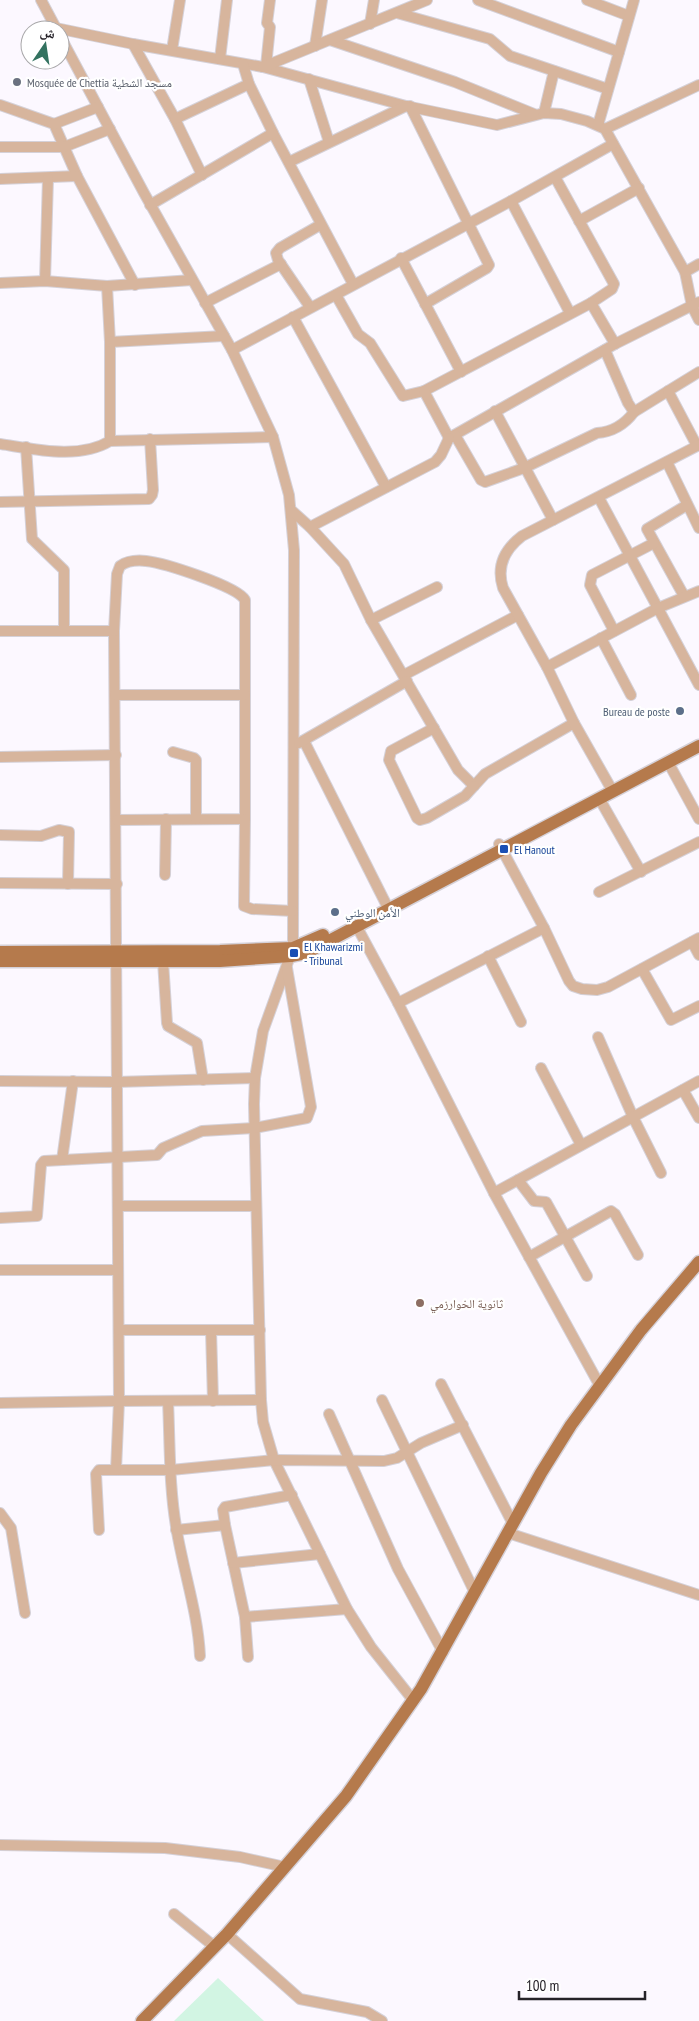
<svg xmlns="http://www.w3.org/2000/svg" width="699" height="2021" viewBox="0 0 699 2021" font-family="'PT Sans Narrow','Noto Naskh Arabic',sans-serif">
	<rect width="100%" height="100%" fill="#fcf8ff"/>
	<polygon fill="#d2f5e3" points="218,1978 264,2021 174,2021"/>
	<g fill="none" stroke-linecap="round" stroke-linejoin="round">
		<defs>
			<g id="minor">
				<polyline points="41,0 57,30"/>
				<polyline points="478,0 619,52"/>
				<polyline points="587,0 629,16"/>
				<polyline points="397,13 490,39 510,56 608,89"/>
				<polyline points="370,24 374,0"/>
				<polyline points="56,28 133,44 263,67 406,106 497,125 544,113 561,114 587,121 605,129 685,272 692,306 699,320"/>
				<polyline points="60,36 144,193 232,350 273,437 289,495 294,550 293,948 263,1031 255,1078 254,1104 261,1400 263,1422 274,1460 347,1609 371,1647 413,1700"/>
				<polyline points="330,40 455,82 534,114"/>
				<polyline points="133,44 175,119 202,175"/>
				<polyline points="315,46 322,0"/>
				<polyline points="172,50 180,0"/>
				<polyline points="220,59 227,0"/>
				<polyline points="243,64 249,84 273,133 353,284"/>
				<polyline points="266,66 270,27 267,23 270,0"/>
				<polyline points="263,67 427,0"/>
				<polyline points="309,79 329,142"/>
				<polyline points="0,105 54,124 77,176 135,285"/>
				<polyline points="410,106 489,265 487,268 425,304"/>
				<polyline points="544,113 554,71"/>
				<polyline points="175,119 249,84"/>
				<polyline points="54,124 98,107"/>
				<polyline points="598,125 634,0"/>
				<polyline points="605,129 699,85"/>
				<polyline points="0,147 64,147 110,129"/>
				<polyline points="289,162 406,106"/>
				<polyline points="555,177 614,284 612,289 591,303"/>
				<polyline points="0,179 77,176"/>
				<polyline points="511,201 570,313"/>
				<polyline points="150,205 273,133"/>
				<polyline points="579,221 639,188"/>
				<polyline points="401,258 461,372"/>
				<polyline points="685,272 699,264"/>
				<polyline points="45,281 48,178"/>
				<polyline points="0,283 45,281 107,286 192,280"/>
				<polyline points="107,286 110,342 110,441 273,437"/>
				<polyline points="336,295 358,334 370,343 403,396 424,391 591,303 615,344"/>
				<polyline points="205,303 281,264"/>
				<polyline points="310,307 278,260 276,253 280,248 320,225"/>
				<polyline points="293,317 386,487"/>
				<polyline points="110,342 224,336"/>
				<polyline points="232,350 511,201 613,144"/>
				<polyline points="605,350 628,403 634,412 668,391"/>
				<polyline points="424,391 449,438 615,344 699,302"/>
				<polyline points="495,411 553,520"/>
				<path d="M455 435 481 480 485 482 524 468 597 433C612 432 625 424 634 412"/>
				<path d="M0 444C34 449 79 460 110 441"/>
				<polyline points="697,446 668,391 699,372"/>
				<polyline points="26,447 32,539 64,570 64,631"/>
				<polyline points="667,462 699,528"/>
				<polyline points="599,498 699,685"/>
				<polyline points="0,502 149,499 152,495 153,490 150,439"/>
				<polyline points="291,510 310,527 344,564 371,620 458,770 474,786 485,774 574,723"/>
				<polyline points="310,527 435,462 441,455 449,438"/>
				<polyline points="684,596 647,529 687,505"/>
				<polyline points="371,620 437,587"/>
				<polyline points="0,631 114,631 119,1401 116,1470 171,1470 274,1460 384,1461 397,1458 421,1443 463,1425"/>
				<path d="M114 631 117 574 120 566C127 561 137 560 146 561 164 563 237 586 245 600V819L117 820"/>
				<polyline points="614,631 590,585 592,575 654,543"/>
				<polyline points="601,638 631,695"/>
				<polyline points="547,667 658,608 699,591"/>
				<polyline points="404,675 518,615"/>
				<polyline points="115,695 245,695"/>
				<polyline points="434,728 391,751 389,760 417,818 420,820 427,818 465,796 474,786"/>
				<polyline points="304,741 386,904"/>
				<polyline points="299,743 407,681"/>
				<polyline points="173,752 194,758 196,760 196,819"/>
				<polyline points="0,757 116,755"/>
				<polyline points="668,762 699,819"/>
				<path d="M612 790 574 723 547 667 503 588C496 566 505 549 522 536L699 445"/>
				<polyline points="599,798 641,872"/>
				<polyline points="245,819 244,906 252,909 293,911"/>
				<polyline points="0,835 41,836 59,830 69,832 68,884"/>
				<polyline points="499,844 544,928 569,981 573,986 582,989 597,990 608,987 699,938"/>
				<polyline points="165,875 166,819"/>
				<polyline points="0,883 117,884"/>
				<polyline points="599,892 699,842"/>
				<polyline points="357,927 398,1003 494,1193 600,1386"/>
				<polyline points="692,942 699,955"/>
				<polyline points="488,956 521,1022"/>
				<polyline points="163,961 167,1023 168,1026 197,1043 203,1080"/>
				<polyline points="642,969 671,1020 699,1006"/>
				<polyline points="398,1003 544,928"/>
				<polyline points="598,1037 633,1117 661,1173"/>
				<polyline points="541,1068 581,1145"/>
				<polyline points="0,1081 116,1082 255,1078"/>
				<polyline points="683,1090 699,1118"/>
				<polyline points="62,1160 73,1081"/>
				<polyline points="518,1180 534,1201 546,1202 587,1276"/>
				<polyline points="494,1193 699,1081"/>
				<polyline points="118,1206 256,1206"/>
				<polyline points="0,1218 37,1216 41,1165 44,1161 157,1155 163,1148 202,1131 254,1128 307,1118 311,1107 287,968"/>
				<polyline points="529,1257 611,1211 615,1214 638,1255"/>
				<polyline points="0,1270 118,1270"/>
				<polyline points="119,1330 260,1330"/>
				<polyline points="211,1330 213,1401"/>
				<polyline points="441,1384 513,1524"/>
				<polyline points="382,1400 475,1593"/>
				<path d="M168 1401C170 1444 169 1489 177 1532 184 1573 198 1614 200 1656"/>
				<polyline points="0,1403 119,1401 261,1400"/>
				<polyline points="329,1414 398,1569 443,1652"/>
				<polyline points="0,1513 11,1528 25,1613"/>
				<polyline points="225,1525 223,1510 225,1507 292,1495"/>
				<polyline points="99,1530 96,1474 99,1470 116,1470"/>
				<polyline points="176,1530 225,1525 245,1617 347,1609"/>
				<polyline points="508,1533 699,1595"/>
				<polyline points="233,1563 320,1554"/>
				<polyline points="245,1617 248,1657"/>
				<polyline points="0,1845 165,1848 240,1857 285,1867"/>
				<polyline points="174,1914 215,1947"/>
				<polyline points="227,1934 300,1999 367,2012 382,2021"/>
			</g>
			<g id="major">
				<polyline points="0,952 220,951 293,948 323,935"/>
				<polyline points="0,961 220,961 291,956 306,953 699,746"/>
				<polyline points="142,2021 227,1934 346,1796 421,1689 541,1473 571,1425 641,1330 699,1262"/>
			</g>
		</defs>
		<use href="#minor" stroke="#d5d1d8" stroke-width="12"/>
		<use href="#major" stroke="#d5d1d8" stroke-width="15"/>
		<use href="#minor" stroke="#d7b59d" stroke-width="10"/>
		<use href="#major" stroke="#b57a4c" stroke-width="12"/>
	</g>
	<circle fill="#6b7280" stroke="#fff" stroke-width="2" cx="17" cy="82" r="5"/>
	<g fill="#5c6f8a" stroke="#fff" stroke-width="2">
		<circle cx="680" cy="711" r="5"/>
		<circle cx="335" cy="912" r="5"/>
	</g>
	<g fill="#1a4fb4" stroke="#fff" stroke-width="2">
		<rect x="499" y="844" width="10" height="10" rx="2.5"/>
		<rect x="289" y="948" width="10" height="10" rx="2.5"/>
	</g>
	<circle fill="#8d6e63" stroke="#fff" stroke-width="2" cx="420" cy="1303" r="5"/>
	<g text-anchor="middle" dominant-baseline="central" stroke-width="4.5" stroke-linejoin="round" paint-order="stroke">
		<g font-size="12" fill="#5b616d" stroke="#fff" text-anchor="start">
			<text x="27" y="82">Mosquée de Chettia مسجد الشطية</text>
		</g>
		<g font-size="12" fill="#4e5e75" stroke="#fff" text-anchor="end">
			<text x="670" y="711">Bureau de poste</text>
			<text x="345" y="912" text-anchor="start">الأمن الوطني</text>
		</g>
		<g font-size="12" fill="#164399" stroke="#fff" text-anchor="start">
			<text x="514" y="849">El Hanout</text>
			<text x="304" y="946">El Khawarizmi<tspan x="304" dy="14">- Tribunal</tspan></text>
		</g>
		<g font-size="12" fill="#785e54" stroke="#fff" text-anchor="start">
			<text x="430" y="1303">ثانوية الخوارزمي</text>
		</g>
	</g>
	<g transform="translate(45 45) rotate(13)"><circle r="24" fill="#ffffff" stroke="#a8a7a9"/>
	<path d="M0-4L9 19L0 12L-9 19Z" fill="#337260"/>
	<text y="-8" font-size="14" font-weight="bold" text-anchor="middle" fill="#252228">ش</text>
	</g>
	<path d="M519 1991v8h126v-8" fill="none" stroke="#252228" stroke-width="2.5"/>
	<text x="526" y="1991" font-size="15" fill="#252228" stroke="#ffffff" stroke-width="4" paint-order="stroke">100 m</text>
</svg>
